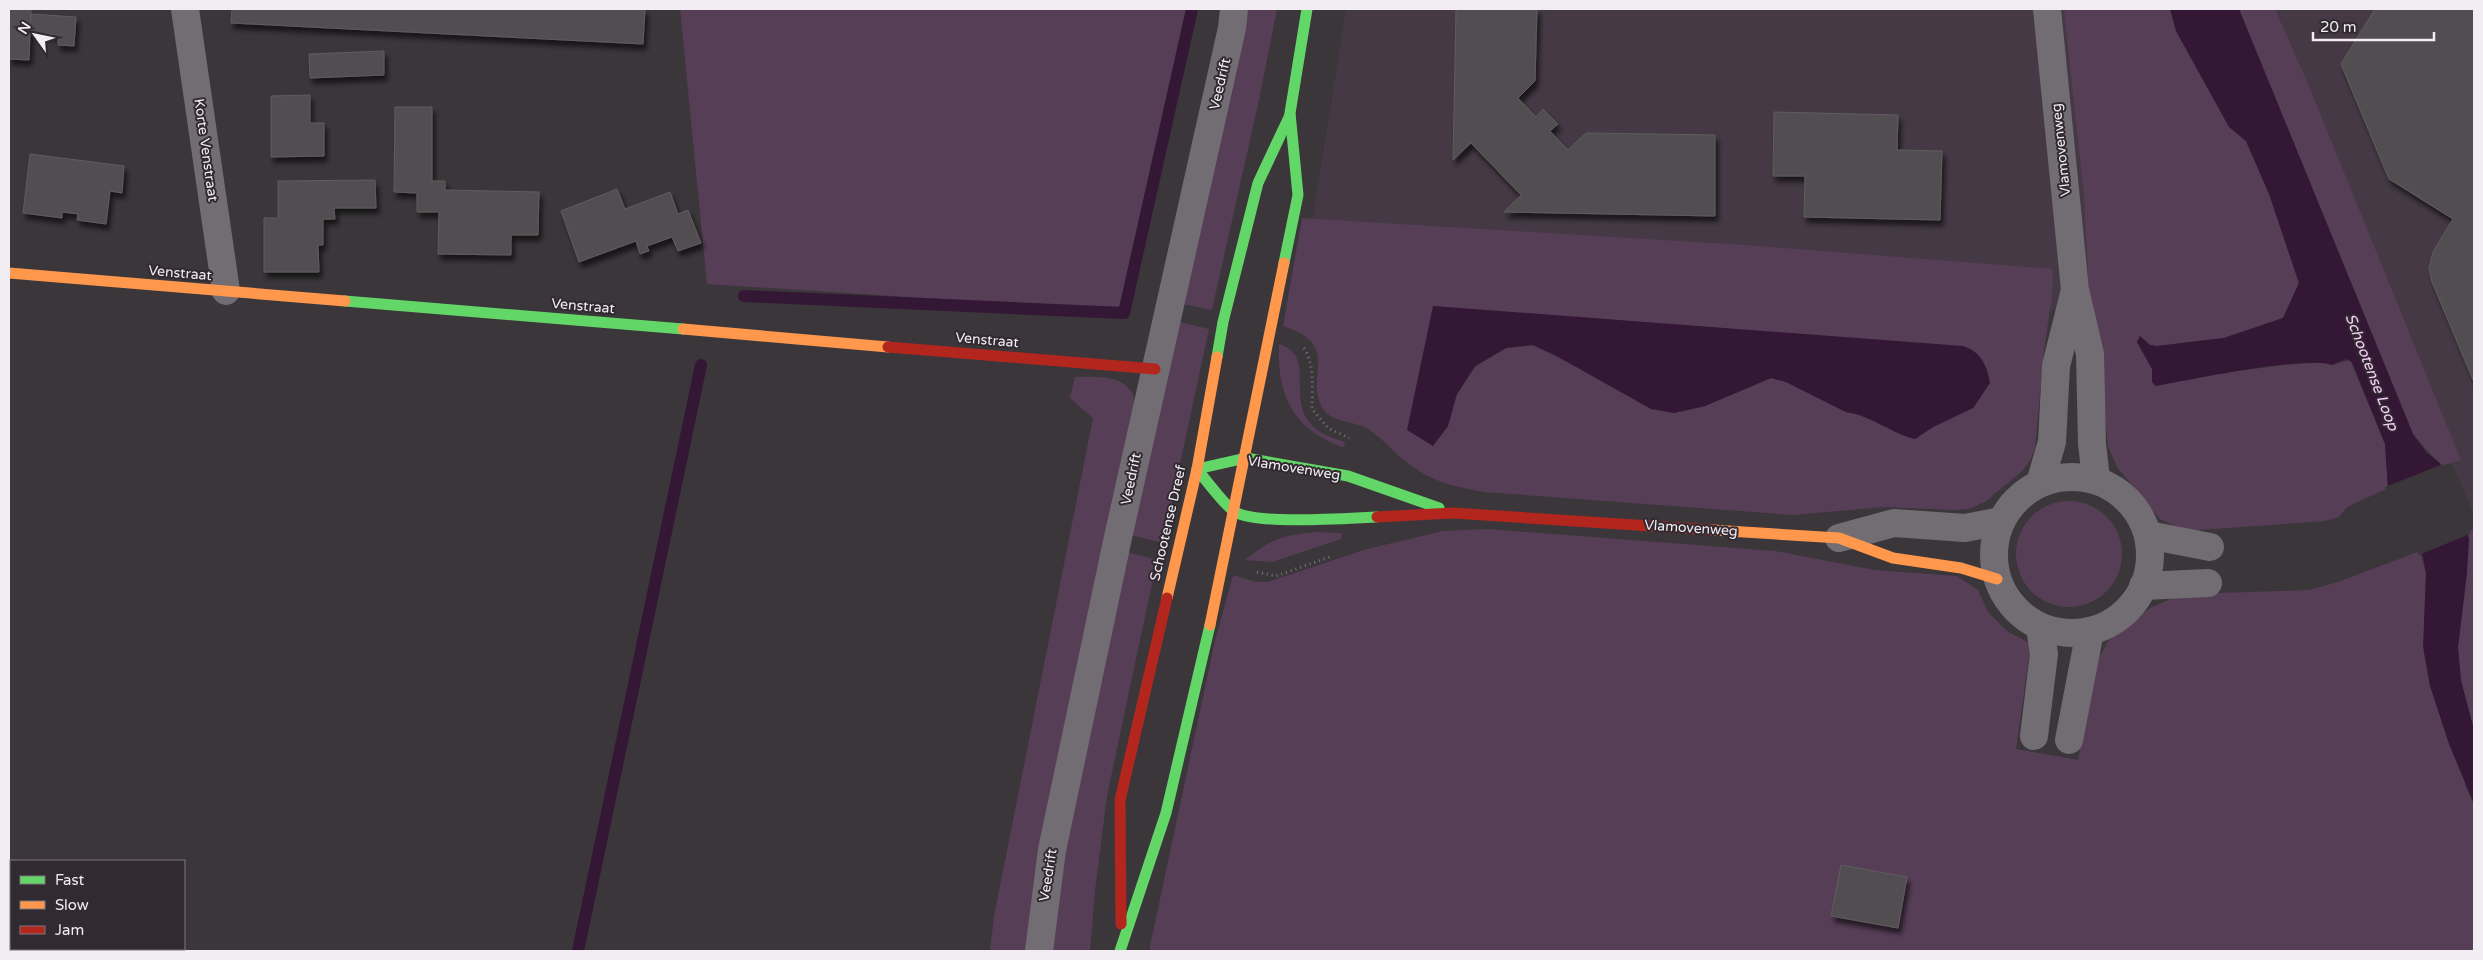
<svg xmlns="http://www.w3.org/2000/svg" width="2483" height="960" viewBox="0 0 2483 960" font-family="'Varela Round',sans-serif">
	<defs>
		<filter id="shadow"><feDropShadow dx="3" dy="5.5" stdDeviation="2.5" flood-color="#0009"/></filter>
	</defs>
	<rect width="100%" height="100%" fill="#3a363a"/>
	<polygon fill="#443944" points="1346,9 2474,9 2474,515 2360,252 2136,307 1991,313 1303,279"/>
	<g fill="#573e57" fill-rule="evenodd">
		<polygon points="680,9 1196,9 1128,311 707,284"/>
		<polygon points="1245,9 1277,9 1259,100 1212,310 1183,304"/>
		<polygon points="2064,9 2170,9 2176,31 2229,127 2246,141 2269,194 2299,283 2283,318 2224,338 2157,346 2150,345 2140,337 2137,342 2152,369 2152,382 2285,365 2324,362 2332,365 2350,360 2385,444 2388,488 2347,507 2339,517 2325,521 2185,531 2160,519 2117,467 2108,446 2100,367 2089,294 2084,196"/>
		<polygon points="2239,9 2275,9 2309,86 2461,460 2441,466 2413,434"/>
		<path d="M1302 218 1745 245 2053 269 2052 296 2044 351 2035 448 2030 461 2022 471 1985 502 1969 509 1955 510 1884 507 1793 515 1485 492C1449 486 1428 481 1399 456 1389 447 1377 433 1364 427 1351 421 1332 422 1323 409 1303 376 1343 345 1283 326ZM1434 306 1985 390 1973 408 1933 427 1915 439C1891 433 1870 415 1846 412L1786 382 1771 378 1705 406 1674 413 1532 345 1506 348 1476 366 1457 394Z"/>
		<polygon points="1179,322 1209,329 1163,543 1131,535"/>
		<path d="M1279 344C1326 358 1267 420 1342 441L1345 443 1344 447C1335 446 1327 440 1319 436 1286 416 1277 381 1279 344Z"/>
		<path d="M1075 377C1094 377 1122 374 1133 394 1135 397 1134 405 1134 409L1027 951H990L994 916 1093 418 1070 398Z"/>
		<circle cx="2069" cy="554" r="53"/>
		<polygon points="1487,529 1775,551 1875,570 1957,576 1978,590 1988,612 2007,631 2031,644 2016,749 2078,760 2096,663 2109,640 2150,608 2175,597 2219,593 2309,590 2338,582 2420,551 2426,573 2425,603 2466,787 2474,804 2474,951 1149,951 1214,645 1233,575 1256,582 1268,582 1367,549 1443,531"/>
		<polygon points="2474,529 2474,730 2461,681 2458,647 2467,572 2467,532"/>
		<path d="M1318 532 1340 533 1342 535 1341 539 1272 562 1245 560C1272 538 1284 535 1318 532Z"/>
		<polygon points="1127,552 1157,560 1107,796 1095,891 1090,951 1050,951 1062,861"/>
	</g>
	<g fill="#341635">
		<path d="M2170 9H2239L2413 434 2426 452 2440 463 2467 532 2469 539 2467 572 2458 647 2461 681 2474 730V804L2449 744 2430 686 2423 647 2426 573 2423 557 2388 488 2385 444 2352 362 2346 359 2332 365C2305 355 2190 380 2156 386L2152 382V369L2137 342 2140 336 2150 345 2157 346 2224 338 2283 318 2299 283 2269 194 2246 141 2229 127 2176 31Z"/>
		<path d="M1433 306 1963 346C1981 352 1987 365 1990 383L1973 408 1933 427 1915 439C1891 433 1870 415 1846 412L1786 382 1771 378 1705 406 1674 413 1651 409 1553 354 1533 345 1506 348 1475 366 1457 394 1448 426 1433 446 1407 430Z"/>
	</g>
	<polygon fill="#3a363a" points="2443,464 2470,534 2419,555 2385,487"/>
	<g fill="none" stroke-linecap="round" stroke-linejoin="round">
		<g stroke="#341635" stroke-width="12">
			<polyline points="744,296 1124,313 1192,9"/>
			<polyline points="578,951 701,365"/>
		</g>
	</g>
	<g fill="#514e51" stroke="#5f5c5f" filter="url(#shadow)">
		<polygon points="9,9 31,9 29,60 9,59"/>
		<polygon points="232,9 645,9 643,44 231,23"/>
		<polygon points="1456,9 1537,9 1535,81 1518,98 1536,117 1543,109 1558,124 1550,131 1568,150 1586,133 1715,135 1715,216 1504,212 1521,195 1471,143 1453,160"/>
		<polygon points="2375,9 2474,9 2474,382 2432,282 2429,269 2433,252 2453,219 2389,179 2341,64"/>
		<polygon points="31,14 76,17 74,46 58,45 58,35 30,33"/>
		<polygon points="384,51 384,75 310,78 309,54"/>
		<polygon points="310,95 310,123 324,123 324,156 271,157 271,96"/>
		<polygon points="395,107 432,107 432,181 445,181 445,190 539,192 538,235 511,235 511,255 438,254 439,212 417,212 417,193 394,192"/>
		<polygon points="1774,112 1898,115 1897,150 1942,151 1940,220 1804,217 1805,176 1773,176"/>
		<polygon points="30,154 124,166 122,193 110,191 106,224 77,220 78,214 62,212 62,218 23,213"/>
		<polygon points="375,180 376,208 334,208 335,219 323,219 323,245 318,245 319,272 264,272 264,218 278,218 278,181"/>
		<polygon points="617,189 625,209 670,192 678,214 688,210 701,243 678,251 672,237 647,246 649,251 640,254 636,241 579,262 561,211"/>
		<polygon points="1841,865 1907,877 1898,928 1831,916"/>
	</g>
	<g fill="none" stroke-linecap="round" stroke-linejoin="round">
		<g stroke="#797479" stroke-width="3" stroke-dasharray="1 4" stroke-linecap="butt">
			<path d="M1304 348C1315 365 1312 388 1312 409L1328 428 1349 438"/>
			<polyline points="1257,572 1276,576 1330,557"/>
		</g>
		<g stroke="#726d72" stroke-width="28">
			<polyline points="185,9 226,291"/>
			<polyline points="2047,9 2075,290 2090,354 2092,444 2096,479"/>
			<circle cx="2072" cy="555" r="78"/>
			<polyline points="2040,483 2052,442 2056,366 2074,294"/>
			<polyline points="2148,535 2210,547"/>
			<polyline points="1839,538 1894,523 1965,528 2001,521"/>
			<polyline points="2143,586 2208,583"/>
			<polyline points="2034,736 2044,654 2040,627"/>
			<polyline points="2069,740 2090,631"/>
			<polyline points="1039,951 1052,850 1117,542 1232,28 1234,9"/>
		</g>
		<g stroke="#63d668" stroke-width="11">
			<polyline points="1284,263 1298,195 1290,113 1307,9"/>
			<polyline points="345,301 683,329"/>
			<polyline points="1217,357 1223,322 1258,183 1290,115"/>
			<path d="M1197 469C1205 479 1226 507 1235 512 1257 525 1349 518 1377 517"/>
			<polyline points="1197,469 1246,458 1348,476 1439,508"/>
			<polyline points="1120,951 1166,813 1210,625"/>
		</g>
		<g stroke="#ff974d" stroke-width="11">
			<polyline points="9,273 345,301"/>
			<polyline points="683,329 888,347"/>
			<polyline points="1712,530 1839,538 1893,558 1961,568 1997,579"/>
			<polyline points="1167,598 1197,469 1217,357"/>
			<polyline points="1210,625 1284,263"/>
		</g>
		<g stroke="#b3261e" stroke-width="11">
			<polyline points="888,347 1155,369"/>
			<polyline points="1377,517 1453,513 1712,530"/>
			<polyline points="1121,924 1120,800 1167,598"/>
		</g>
	</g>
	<g text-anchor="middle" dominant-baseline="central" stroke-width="4" stroke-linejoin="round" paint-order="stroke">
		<g font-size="14" fill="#f2edf2" stroke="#312a31">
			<text transform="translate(1220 84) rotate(-77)">Veedrift</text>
			<text transform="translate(206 150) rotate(82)">Korte Venstraat</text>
			<text transform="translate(2061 150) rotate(-96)">Vlamovenweg</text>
			<text transform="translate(180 273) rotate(5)">Venstraat</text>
			<text transform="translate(583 306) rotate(5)">Venstraat</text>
			<text transform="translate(987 340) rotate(5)">Venstraat</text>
			<text transform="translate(1294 468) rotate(9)">Vlamovenweg</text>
			<text transform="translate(1131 479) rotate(-78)">Veedrift</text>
			<text transform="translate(1168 523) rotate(-77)">Schootense Dreef</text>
			<text transform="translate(1691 528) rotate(4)">Vlamovenweg</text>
			<text transform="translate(1048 875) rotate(-81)">Veedrift</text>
		</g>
		<g font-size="15" font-style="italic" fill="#fbcbfb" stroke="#312a31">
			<text transform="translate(2372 372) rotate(69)">Schootense Loop</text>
		</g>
	</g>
	<rect width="2483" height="960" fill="none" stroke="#f2edf2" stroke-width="20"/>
	<rect x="10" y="860" width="175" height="90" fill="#312a31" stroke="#7e787e"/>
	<rect x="20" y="876" width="25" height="8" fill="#63d668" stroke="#7e787e"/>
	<text x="55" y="885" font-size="15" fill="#f2edf2">Fast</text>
	<rect x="20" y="901" width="25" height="8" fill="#ff974d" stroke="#7e787e"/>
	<text x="55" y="910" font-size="15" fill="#f2edf2">Slow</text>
	<rect x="20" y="926" width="25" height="8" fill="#b3261e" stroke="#7e787e"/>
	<text x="55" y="935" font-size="15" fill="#f2edf2">Jam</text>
	<g transform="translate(35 35) rotate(303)" stroke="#312a31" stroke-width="4" paint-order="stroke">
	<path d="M0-4L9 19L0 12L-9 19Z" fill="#f2edf2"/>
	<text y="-8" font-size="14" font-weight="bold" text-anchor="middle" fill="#f2edf2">N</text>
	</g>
	<path d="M2313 32v8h121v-8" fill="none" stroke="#f2edf2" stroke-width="2.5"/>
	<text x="2320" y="32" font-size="15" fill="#f2edf2" stroke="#312a31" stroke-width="4" paint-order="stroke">20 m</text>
</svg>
